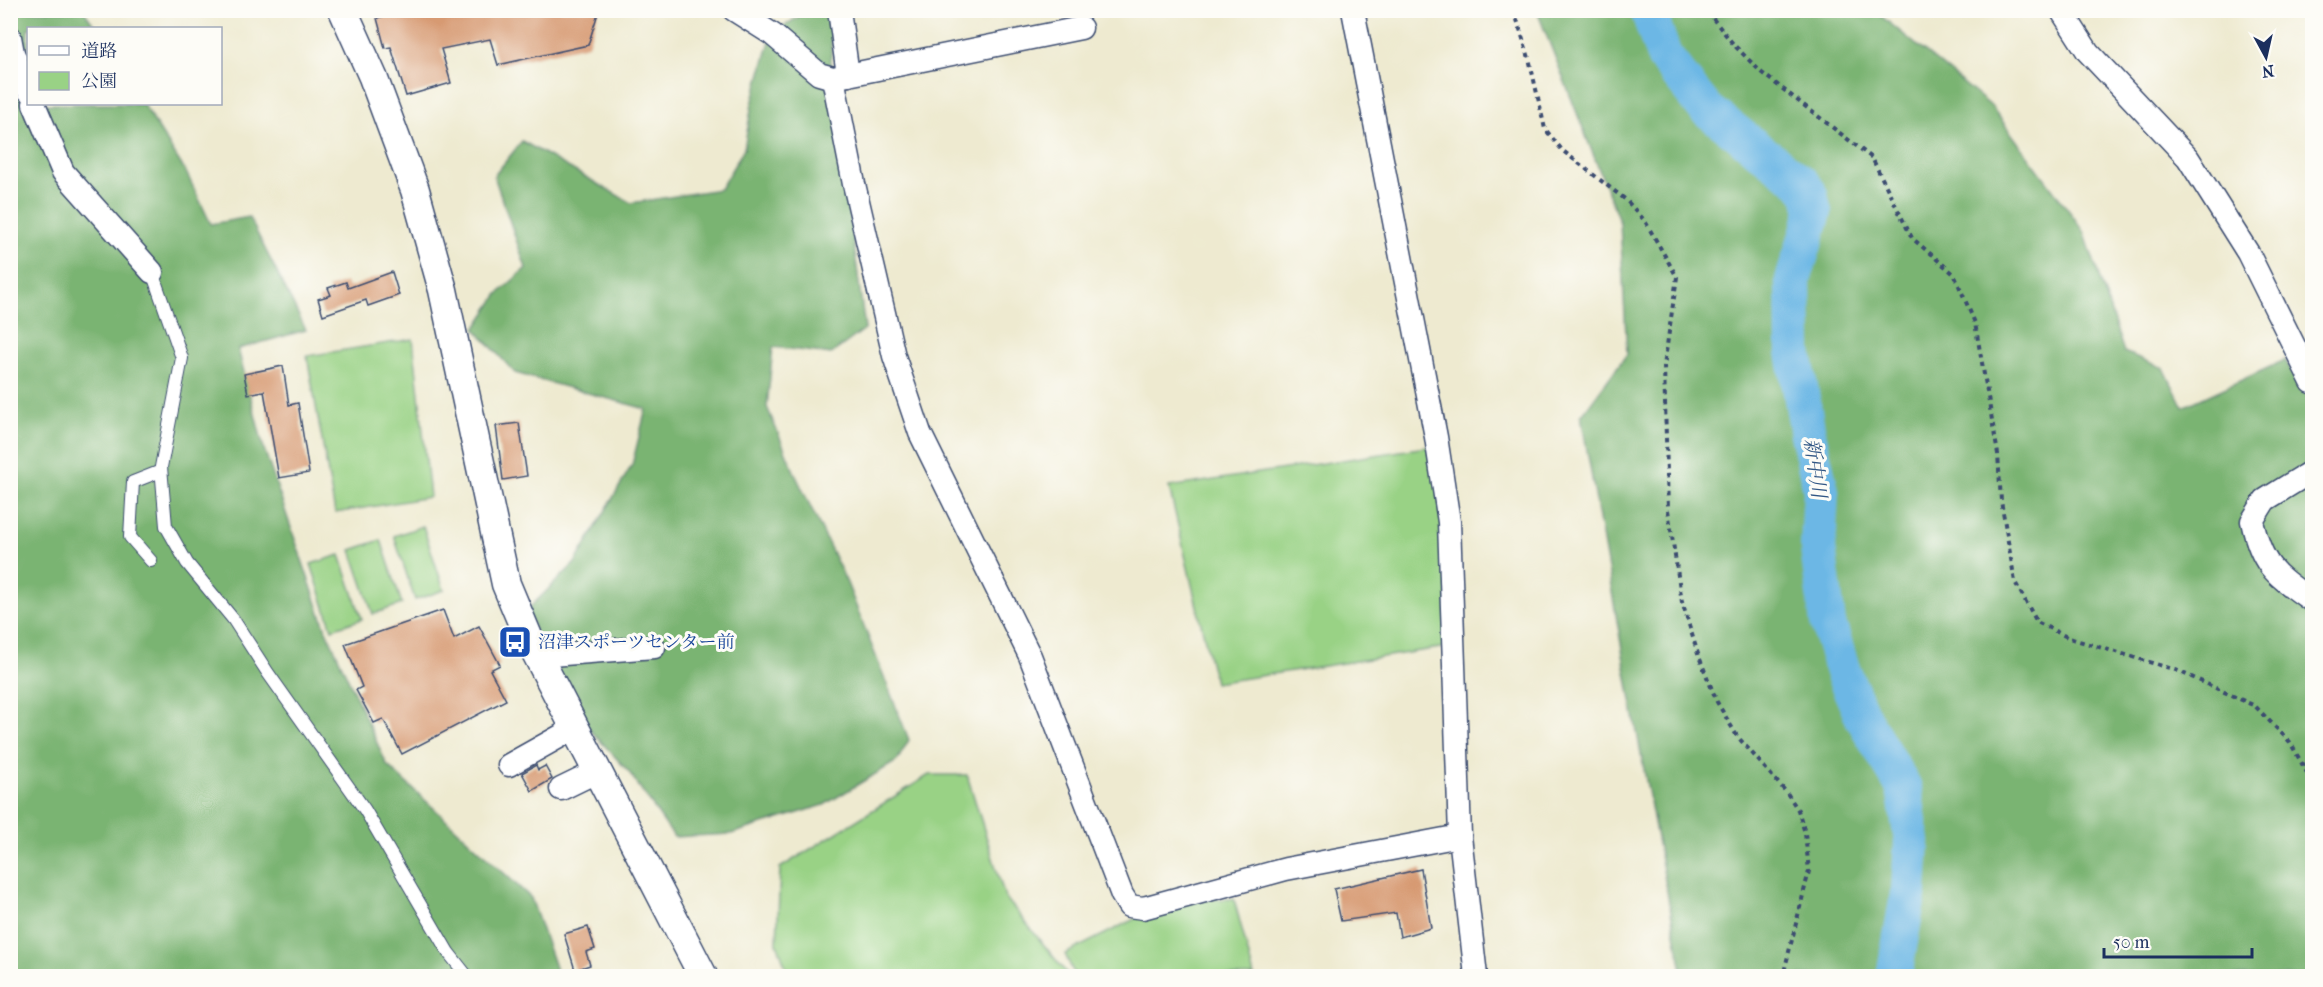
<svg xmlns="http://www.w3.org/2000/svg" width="2323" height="987" viewBox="0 0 2323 987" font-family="'IM FELL French Canon','Noto Serif JP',serif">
	<rect width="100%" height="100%" fill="#fdfcf7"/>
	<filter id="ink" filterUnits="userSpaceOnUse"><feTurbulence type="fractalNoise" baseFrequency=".0167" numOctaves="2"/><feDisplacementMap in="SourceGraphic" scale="12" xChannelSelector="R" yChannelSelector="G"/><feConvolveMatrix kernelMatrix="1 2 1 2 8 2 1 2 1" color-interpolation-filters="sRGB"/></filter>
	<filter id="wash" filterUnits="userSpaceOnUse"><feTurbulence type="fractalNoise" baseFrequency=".008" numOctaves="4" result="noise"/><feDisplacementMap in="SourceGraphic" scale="24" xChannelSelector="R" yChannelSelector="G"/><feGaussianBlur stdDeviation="1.35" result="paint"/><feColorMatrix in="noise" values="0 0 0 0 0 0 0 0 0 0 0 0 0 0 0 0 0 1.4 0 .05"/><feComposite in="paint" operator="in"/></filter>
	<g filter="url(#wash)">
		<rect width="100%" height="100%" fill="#eeead0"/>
		<g fill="#99d285" stroke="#5a8072" stroke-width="1.5">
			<polygon points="413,339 430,497 335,513 307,356"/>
			<polygon points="1432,446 1449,533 1446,647 1215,683 1169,487"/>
			<polygon points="423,526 444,590 415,600 394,536"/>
			<polygon points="381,540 402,604 373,614 351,550"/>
			<polygon points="340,555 362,619 332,629 311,564"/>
			<polygon points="929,775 967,775 1005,897 1069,976 789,976 777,943 780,868"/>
			<polygon points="1234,899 1254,976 1075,976 1065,954 1172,900"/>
		</g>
		<g fill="#7ab472" stroke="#4a7268" stroke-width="1.5">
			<polygon points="11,11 84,11 96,28 28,28 28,104 143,104 186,172 211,224 249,217 306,330 238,349 264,449 326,630 387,765 531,898 558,976 15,976 11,962"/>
			<polygon points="807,11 832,11 831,67 865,329 831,354 773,347 767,407 796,476 847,583 909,740 897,761 824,805 731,834 674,837 629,772 558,695 527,610 575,563 632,465 646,409 515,373 475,329 498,294 526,268 494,176 522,141 631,203 720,189 744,149 752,104 772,34"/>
			<polygon points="1537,11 1875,11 1991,106 2084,231 2124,352 2164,368 2183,407 2285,360 2312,403 2312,976 1683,976 1632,706 1581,416 1627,354 1620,223"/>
		</g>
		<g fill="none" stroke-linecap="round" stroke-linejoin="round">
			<polyline stroke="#6cb7e5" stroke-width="36" points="1648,10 1664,56 1705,108 1802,183 1810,195 1814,212 1793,280 1794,352 1808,434 1821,491 1818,548 1828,623 1843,672 1863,718 1904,788 1912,841 1909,890 1894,976"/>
		</g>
		<g id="blocks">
			<g fill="#d79a72">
				<polygon points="408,10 599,10 588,45 498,65 490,39 441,49 451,83 406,96 391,47 385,48 377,18"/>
				<polygon points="392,272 399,295 368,306 366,300 323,315 318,299 331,295 328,288 346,282 348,288"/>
				<polygon points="283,366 289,405 298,403 309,473 279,478 264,391 248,394 244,374"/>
				<polygon points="519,423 527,476 503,480 496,426"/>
				<polygon points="443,610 454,639 479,626 500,665 490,670 506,700 402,754 383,719 374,723 356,690 362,687 345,644"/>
				<polygon points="536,765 538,770 545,766 552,779 532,791 522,773"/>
				<polygon points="1421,869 1431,928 1400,937 1396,913 1341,921 1334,889"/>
				<polygon points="588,927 595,949 586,952 590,965 575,970 564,934"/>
			</g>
		</g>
	</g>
	<g filter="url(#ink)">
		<use href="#blocks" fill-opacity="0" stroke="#3b4b6f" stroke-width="1.5"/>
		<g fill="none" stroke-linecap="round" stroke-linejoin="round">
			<defs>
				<g id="service">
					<polyline points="152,272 182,358 161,467 166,526 187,563 233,619 268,673 365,810 448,952 467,976"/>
					<polyline points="151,561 130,537 133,482 161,471"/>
				</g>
				<g id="minor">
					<polyline points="734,10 772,34 819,74 833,78 1081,28"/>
					<polyline points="839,10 848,75"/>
					<polyline points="1353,10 1436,437 1449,522 1460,836 1476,976"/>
					<polyline points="2061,10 2088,52 2188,158 2248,253 2312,382"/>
					<polyline points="10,37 13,53 28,90"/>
					<polyline points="833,78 854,184 894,356 920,433 1030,656 1122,895 1129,906 1143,908 1286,869 1460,836"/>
					<polyline points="34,104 63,172 152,272"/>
					<path d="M2312 471 2265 500 2252 521C2262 567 2275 574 2312 601"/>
					<polyline points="538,656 654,647"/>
					<polyline points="509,765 575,728"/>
					<polyline points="561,789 598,771"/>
				</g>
				<polyline id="tertiary" points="343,10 373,77 415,190 443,290 506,584 529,639 703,976"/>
			</defs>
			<use href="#service" stroke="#3b4b6f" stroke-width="14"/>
			<use href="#minor" stroke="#3b4b6f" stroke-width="25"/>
			<use href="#tertiary" stroke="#3b4b6f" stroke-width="31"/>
			<g stroke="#3b4b6f" stroke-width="4" stroke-dasharray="4.5 4.5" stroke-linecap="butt">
				<polyline points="1514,10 1529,58 1545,129 1563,151 1626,200 1645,221 1677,277 1664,366 1668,510 1682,602 1698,654 1717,702 1737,736 1787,793 1798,810 1805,833 1809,871 1783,976"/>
				<polyline points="1710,10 1714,20 1734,45 1762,73 1872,158 1912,238 1954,274 1975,323 1998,454 2001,501 2015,582 2037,622 2069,638 2176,670 2255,706 2290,742 2312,782"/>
			</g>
			<use href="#service" stroke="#fff" stroke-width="12"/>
			<use href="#minor" stroke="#fff" stroke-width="22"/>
			<use href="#tertiary" stroke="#fff" stroke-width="28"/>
		</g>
	</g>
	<defs>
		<symbol id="bus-square" viewBox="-11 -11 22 22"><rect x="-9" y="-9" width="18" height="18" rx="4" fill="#1a4fb4" stroke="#fdfcf7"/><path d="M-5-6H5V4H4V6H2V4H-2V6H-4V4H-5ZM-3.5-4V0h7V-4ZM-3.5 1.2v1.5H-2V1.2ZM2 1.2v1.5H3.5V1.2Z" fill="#fff"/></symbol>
	</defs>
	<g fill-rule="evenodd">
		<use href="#bus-square" x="496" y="623" width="38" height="38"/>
	</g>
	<g text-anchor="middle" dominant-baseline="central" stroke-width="6" stroke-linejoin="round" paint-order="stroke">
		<g font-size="18" fill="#164399" stroke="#fdfcf7" text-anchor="start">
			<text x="538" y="642">沼津スポーツセンター前</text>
		</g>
		<g font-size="20" font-style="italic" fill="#335886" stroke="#fdfcf7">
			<text transform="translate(1815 468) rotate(82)">新中川</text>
		</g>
	</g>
	<rect width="2323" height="987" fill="none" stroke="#fdfcf7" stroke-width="36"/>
	<rect x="27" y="27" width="195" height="78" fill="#fdfcf7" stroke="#a3aaba" stroke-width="1.5"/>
	<rect x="39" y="46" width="30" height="9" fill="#ffffff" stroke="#a3aaba" stroke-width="1.5"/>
	<text x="81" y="57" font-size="18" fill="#1b2f5e">道路</text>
	<rect x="39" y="72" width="30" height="18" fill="#99d285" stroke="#a3aaba" stroke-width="1.5"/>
	<text x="81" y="87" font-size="18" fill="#1b2f5e">公園</text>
	<g transform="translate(2266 57) rotate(172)" stroke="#fdfcf7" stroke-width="4.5" paint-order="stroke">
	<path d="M0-4.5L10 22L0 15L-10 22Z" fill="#1b2f5e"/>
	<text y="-9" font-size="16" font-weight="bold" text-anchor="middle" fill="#1b2f5e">N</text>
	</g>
	<path d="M2104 948v9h148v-9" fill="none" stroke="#1b2f5e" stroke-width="3"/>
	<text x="2113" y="948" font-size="18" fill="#1b2f5e" stroke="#fdfcf7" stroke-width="4.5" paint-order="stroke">50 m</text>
</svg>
